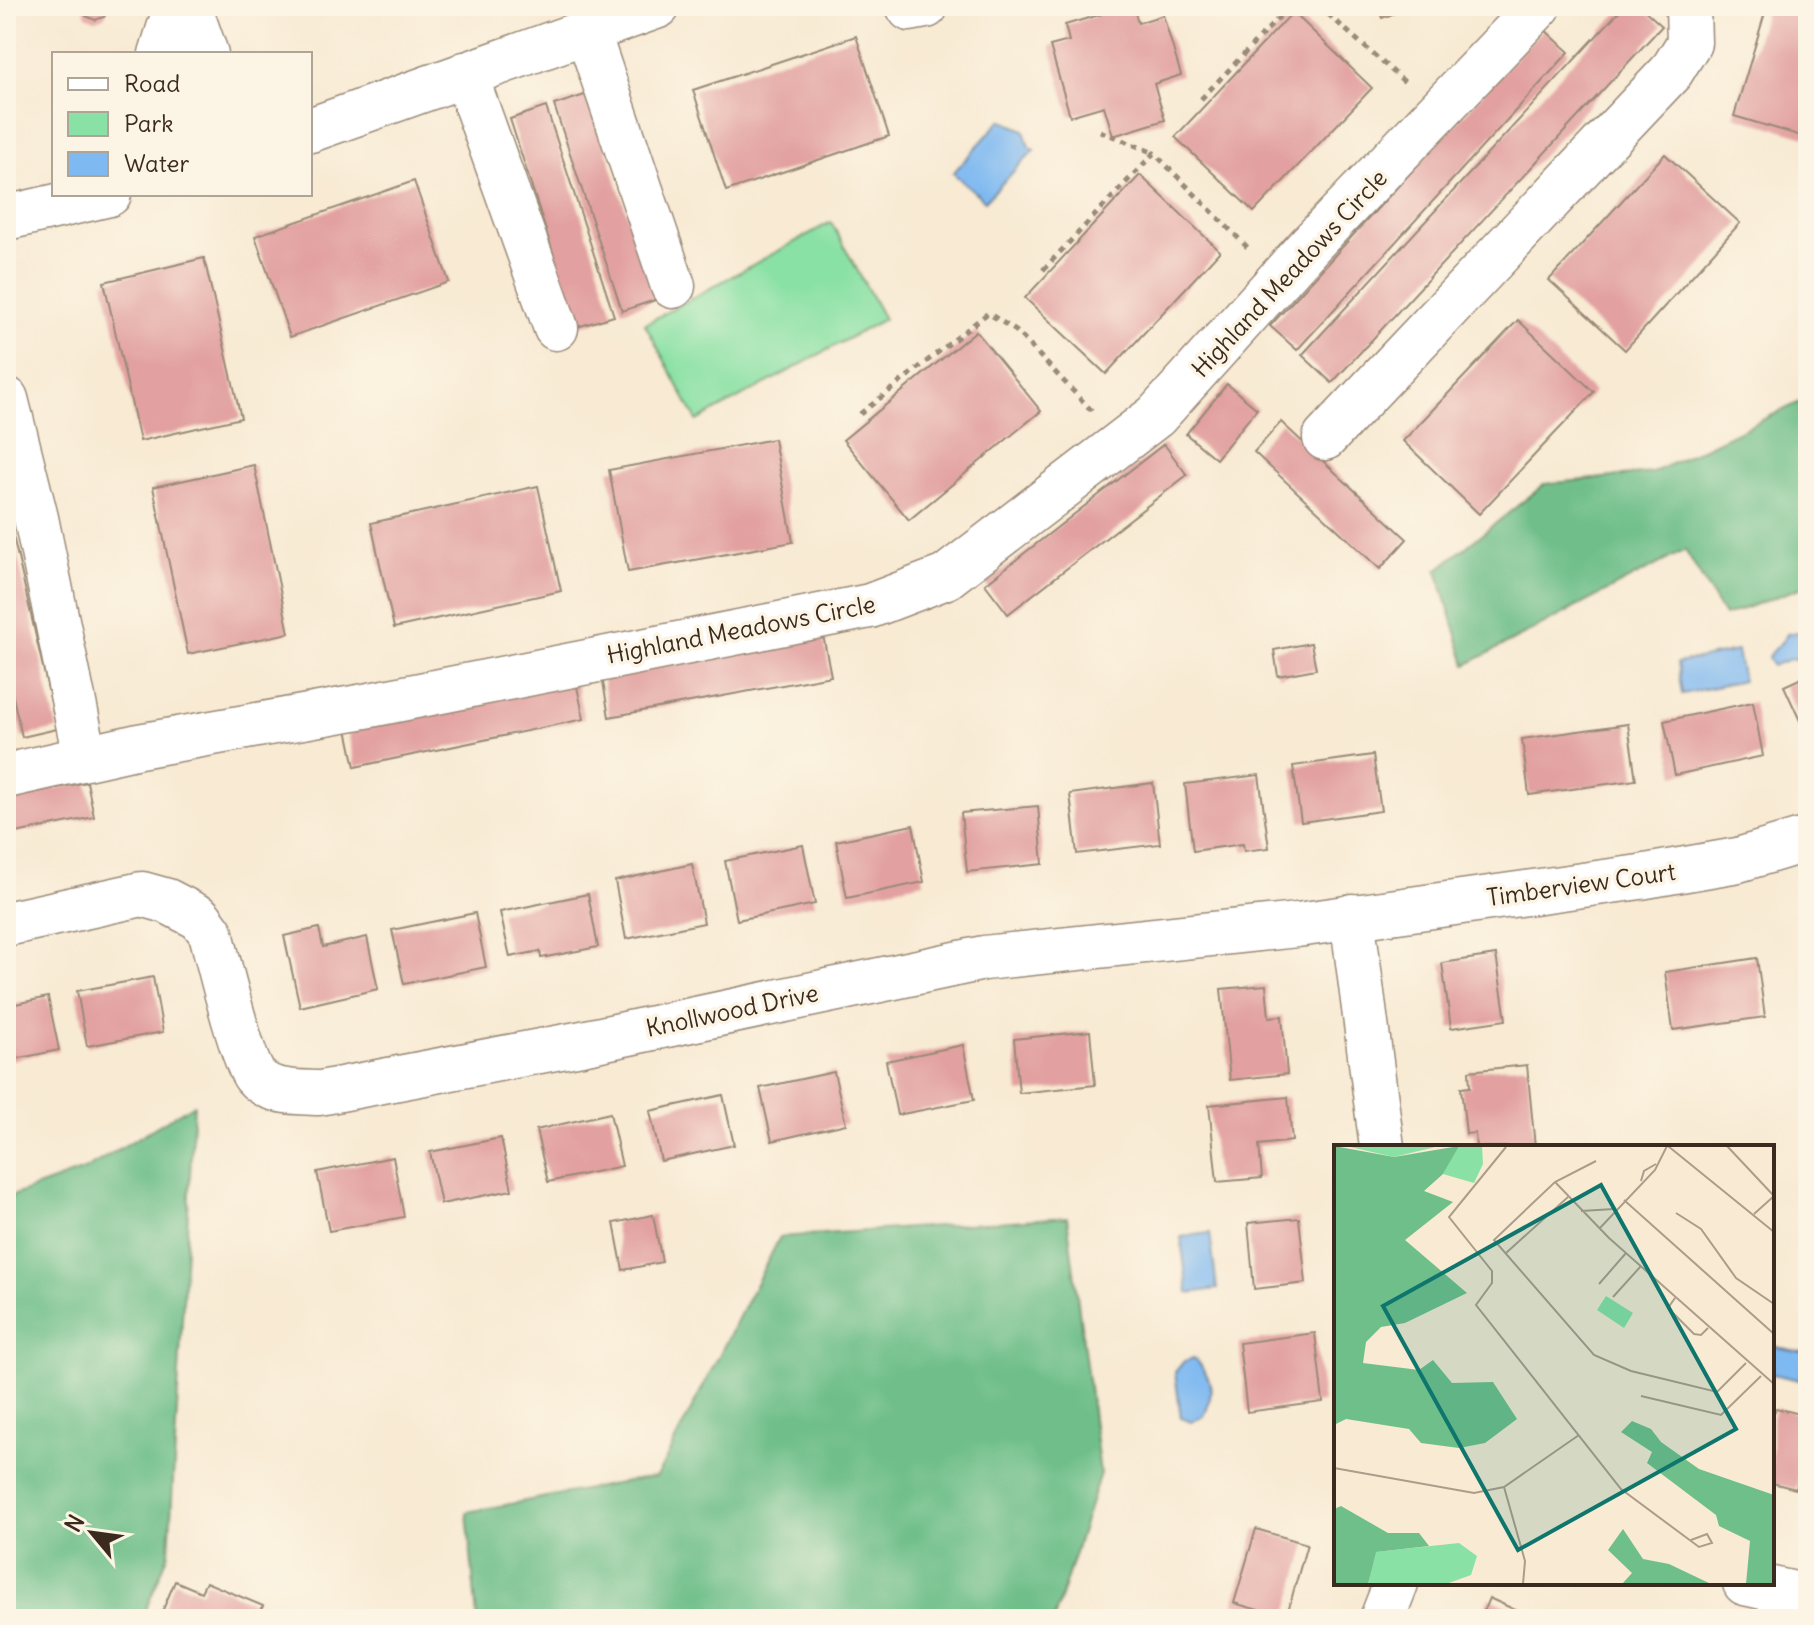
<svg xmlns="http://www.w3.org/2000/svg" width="1814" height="1625" viewBox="0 0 1814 1625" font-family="Delius,sans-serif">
	<rect width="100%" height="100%" fill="#fcf5e5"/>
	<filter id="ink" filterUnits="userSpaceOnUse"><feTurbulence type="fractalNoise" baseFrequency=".0125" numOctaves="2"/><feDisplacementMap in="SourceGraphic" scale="16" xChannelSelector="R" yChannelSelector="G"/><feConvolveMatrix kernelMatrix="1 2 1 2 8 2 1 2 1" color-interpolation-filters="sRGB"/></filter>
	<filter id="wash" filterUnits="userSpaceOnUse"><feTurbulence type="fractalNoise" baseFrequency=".006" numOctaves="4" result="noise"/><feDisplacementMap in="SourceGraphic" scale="32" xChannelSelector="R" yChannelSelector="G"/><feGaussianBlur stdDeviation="1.8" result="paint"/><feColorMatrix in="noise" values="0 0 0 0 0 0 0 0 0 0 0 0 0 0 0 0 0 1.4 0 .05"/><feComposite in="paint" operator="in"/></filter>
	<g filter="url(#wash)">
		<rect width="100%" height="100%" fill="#f8ead3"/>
		<polygon fill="#8ae1a5" stroke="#628662" stroke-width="2" points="831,222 884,319 697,421 645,324"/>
		<g fill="#6fbf8a" stroke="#557454" stroke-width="2">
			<polygon points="1808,398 1808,585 1724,616 1685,550 1466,665 1437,570 1545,484 1652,473"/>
			<polygon points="194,1104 169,1553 142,1619 6,1619 6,1198 84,1170"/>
			<polygon points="1067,1217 1100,1473 1054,1619 477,1619 467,1512 657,1476 780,1237"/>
		</g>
		<g fill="#7fb9f1" stroke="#5d7288" stroke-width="2">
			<polygon points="1001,120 1024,130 1029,147 1034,150 985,201 953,173"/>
			<path d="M1797 632H1808V658L1790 659 1772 666 1768 657C1773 647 1782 645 1787 634Z"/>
			<polygon points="1737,651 1743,681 1682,694 1677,663"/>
			<polygon points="1210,1233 1217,1289 1188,1293 1181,1237"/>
			<polygon points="1772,1346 1807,1353 1800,1380 1772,1374"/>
			<path d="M1194 1358C1213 1377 1215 1392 1204 1416L1191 1422 1181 1418 1175 1372 1184 1361Z"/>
		</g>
		<g id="blocks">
			<g fill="#e2a1a0">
				<polygon points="83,6 107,6 108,9 104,17 95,20 86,16"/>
				<polygon points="1129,6 1133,6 1138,23 1163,15 1181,75 1154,84 1165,120 1113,136 1104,106 1070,116 1050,46 1069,41 1065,25"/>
				<polygon points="1378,6 1414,6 1382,18"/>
				<polygon points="1624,6 1640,6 1662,26 1332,383 1302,355"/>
				<polygon points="1767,6 1808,6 1808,138 1734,116"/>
				<polygon points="1293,12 1372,88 1254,212 1175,137"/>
				<polygon points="1543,28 1569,52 1297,350 1270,326"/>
				<polygon points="856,36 889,136 726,191 693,90"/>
				<polygon points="588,94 655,300 622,311 554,105"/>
				<polygon points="546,107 614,316 577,327 510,119"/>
				<polygon points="1665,154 1740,223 1625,350 1549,280"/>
				<polygon points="1140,175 1220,251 1106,374 1025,298"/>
				<polygon points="414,181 449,282 290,337 255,236"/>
				<polygon points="204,258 241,418 140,441 104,282"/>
				<polygon points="1518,320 1594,392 1479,514 1403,441"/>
				<polygon points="976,331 1041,411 909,520 843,440"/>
				<polygon points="1227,384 1257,409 1216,459 1186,434"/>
				<polygon points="1281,422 1407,539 1380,569 1254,452"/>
				<polygon points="774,439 793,542 628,572 609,470"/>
				<polygon points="1164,444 1187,475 1008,614 985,584"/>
				<polygon points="254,465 289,633 188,654 153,487"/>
				<polygon points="538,486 561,591 394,628 371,523"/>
				<polygon points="6,505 57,729 22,737 6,666"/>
				<polygon points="823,635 831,676 609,717 602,676"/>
				<polygon points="1311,643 1316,669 1278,676 1274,650"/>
				<polygon points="1808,675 1808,738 1784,686"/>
				<polygon points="576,682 584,719 355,767 347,729"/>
				<polygon points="1753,702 1763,756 1675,775 1664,721"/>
				<polygon points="1628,724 1636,780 1529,795 1522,739"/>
				<polygon points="1373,755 1381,811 1301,822 1293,766"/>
				<polygon points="1259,775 1269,848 1244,851 1243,844 1193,851 1185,784"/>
				<polygon points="87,782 94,817 6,835 6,798"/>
				<polygon points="1153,783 1160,844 1077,854 1070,794"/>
				<polygon points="1038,806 1043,864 967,872 961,813"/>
				<polygon points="913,825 924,882 847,898 836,841"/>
				<polygon points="803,845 815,904 737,920 725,861"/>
				<polygon points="692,864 704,923 626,939 615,881"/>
				<polygon points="588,894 598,947 541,958 540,951 510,957 500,912"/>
				<polygon points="475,913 486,967 404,984 392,930"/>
				<polygon points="319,928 323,947 367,937 378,989 300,1007 284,936"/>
				<polygon points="1496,955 1506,1020 1451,1028 1442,963"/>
				<polygon points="1757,958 1765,1017 1673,1030 1665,972"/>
				<polygon points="153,977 163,1032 87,1046 77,991"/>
				<polygon points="1266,985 1269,1017 1282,1016 1287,1074 1230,1080 1221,989"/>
				<polygon points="48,997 59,1050 6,1061 6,1006"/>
				<polygon points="1090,1031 1095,1085 1019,1093 1014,1039"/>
				<polygon points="963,1045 974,1100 897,1115 886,1061"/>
				<polygon points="1527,1065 1535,1147 1476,1147 1475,1133 1466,1134 1461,1088 1470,1087 1469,1071"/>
				<polygon points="834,1072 846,1124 772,1141 760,1088"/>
				<polygon points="723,1095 734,1145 661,1161 650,1111"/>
				<polygon points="1288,1097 1292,1141 1259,1145 1262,1178 1217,1182 1209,1105"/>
				<polygon points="610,1113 622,1166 548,1182 536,1130"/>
				<polygon points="501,1138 512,1190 441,1204 430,1152"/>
				<polygon points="393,1157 404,1217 329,1231 317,1172"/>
				<polygon points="653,1215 662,1262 623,1270 614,1223"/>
				<polygon points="1299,1218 1306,1283 1254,1289 1248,1223"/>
				<polygon points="1315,1333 1323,1402 1247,1412 1239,1343"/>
				<polygon points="1776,1408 1808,1416 1808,1440 1796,1489 1772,1483 1772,1417"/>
				<polygon points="1256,1529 1307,1544 1286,1618 1234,1603"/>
				<polygon points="175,1581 201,1592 206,1582 263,1606 257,1619 159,1619"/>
				<polygon points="1489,1598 1522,1613 1537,1619 1480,1619"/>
			</g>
		</g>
	</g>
	<g filter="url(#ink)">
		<use href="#blocks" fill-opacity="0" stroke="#9a8a78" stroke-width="2"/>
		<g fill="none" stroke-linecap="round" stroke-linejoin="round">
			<defs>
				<g id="minor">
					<polyline points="189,6 206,54"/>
					<polyline points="908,6 910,9 926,6"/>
					<polyline points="587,30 673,286"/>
					<polyline points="161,54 176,6"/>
					<polyline points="465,74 556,328"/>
					<polyline points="310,130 658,6"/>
					<polyline points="6,218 109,194"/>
					<polyline points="6,399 36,518 85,757"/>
					<polyline points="1325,438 1671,72 1689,43 1688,6"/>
					<polyline points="6,776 139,746 365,706 870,606 946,577 1156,416 1309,246 1539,6"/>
					<polyline points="1352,916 1382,1147"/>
					<path d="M6 924 142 894 167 901 200 918 211 933C218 960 242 1060 255 1076 270 1094 299 1092 320 1093L582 1043 984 958 1297 925 1640 877 1738 860 1808 839"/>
					<polyline points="1745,1583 1808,1597"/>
					<polyline points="1382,1619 1396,1583"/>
				</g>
			</defs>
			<use href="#minor" stroke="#9a8a78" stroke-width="47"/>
			<g stroke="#9a8a78" stroke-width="5" stroke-dasharray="6 6" stroke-linecap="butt">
				<polyline points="1319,6 1408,85"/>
				<polyline points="1201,99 1290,6"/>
				<polyline points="1100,131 1154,153"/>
				<polyline points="1043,270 1154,153 1250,250"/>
				<polyline points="860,414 988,313 1016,331 1094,413"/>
			</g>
			<use href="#minor" stroke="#fff" stroke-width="44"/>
		</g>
	</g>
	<g text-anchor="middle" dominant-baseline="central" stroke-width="7" stroke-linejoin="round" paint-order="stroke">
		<g font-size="24" fill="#3b2a1e" stroke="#fcf5e5">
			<text transform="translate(1289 273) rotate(-47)">Highland Meadows Circle</text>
			<text transform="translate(741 629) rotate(-11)">Highland Meadows Circle</text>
			<text transform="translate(1581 884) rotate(-8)">Timberview Court</text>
			<text transform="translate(732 1010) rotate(-12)">Knollwood Drive</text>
		</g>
	</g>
	<g transform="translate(1334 1145)">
		<rect width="440" height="440" fill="#f8ead3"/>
		<path d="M12 1H105L60 12ZM124 1H148L149 19 140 38 109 29ZM272 151 299 168 290 183 263 165ZM125 398 143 411 137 430 112 439H34L41 407Z" fill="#8ae1a5"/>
		<path d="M0 1 60 12 125 1 109 29 90 46 119 57 71 95 133 148 71 178 47 182 32 197 29 218 85 225 99 215 118 238 159 237 183 274 151 298 125 303 87 298 75 284 12 274 0 280ZM298 276 317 284 327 297 365 324 440 350V439H412L416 396 385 381 382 370 313 318 318 307 287 287ZM7 361 54 388H85L95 401 42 407 34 439H0V364ZM289 384 309 414 335 419 377 439H288L298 428 274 405Z" fill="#6fbf8a"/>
		<path fill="none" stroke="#ac9d8b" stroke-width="2" d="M334 1 440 87M393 1 440 51M172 2 115 72 158 126V138L142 160 287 344 365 402 378 398 373 389 357 395M262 16 221 37 160 95 260 210 297 226 383 247 412 218M307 36 310 26 322 19M221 37 275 93 440 239M290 55 440 189M247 66 280 64M342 68 367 84 402 133 440 159M420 69 440 51M265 84 321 25 333 1M172 108 234 52M265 139 292 108M279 152 307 121M341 153 334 163 360 189 367 190 374 183M307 251 387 270 427 231M0 323 140 348 170 342 245 290M170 342 191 416 189 439"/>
		<path fill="#0f766e" fill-opacity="0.15" stroke="#0f766e" stroke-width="4" d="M267 40 402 284 184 405 49 161Z"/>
		<rect width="440" height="440" fill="none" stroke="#3b2a1e" stroke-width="4"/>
	</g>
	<rect width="1814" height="1625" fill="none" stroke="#fcf5e5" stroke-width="32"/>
	<rect x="52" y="52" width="260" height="144" fill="#fcf5e5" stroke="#afa495" stroke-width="2"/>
	<rect x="68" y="78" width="40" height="12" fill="#ffffff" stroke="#afa495" stroke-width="2"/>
	<text x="124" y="92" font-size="24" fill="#3b2a1e">Road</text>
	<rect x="68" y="112" width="40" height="24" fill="#8ae1a5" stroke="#afa495" stroke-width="2"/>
	<text x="124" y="132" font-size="24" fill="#3b2a1e">Park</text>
	<rect x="68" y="152" width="40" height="24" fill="#7fb9f1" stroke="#afa495" stroke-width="2"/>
	<text x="124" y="172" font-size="24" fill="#3b2a1e">Water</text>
	<g transform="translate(92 1533) rotate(299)" stroke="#fcf5e5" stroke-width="6" paint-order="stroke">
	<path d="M0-6L14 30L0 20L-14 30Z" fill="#3b2a1e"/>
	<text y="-12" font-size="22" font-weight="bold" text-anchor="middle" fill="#3b2a1e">N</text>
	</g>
</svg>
